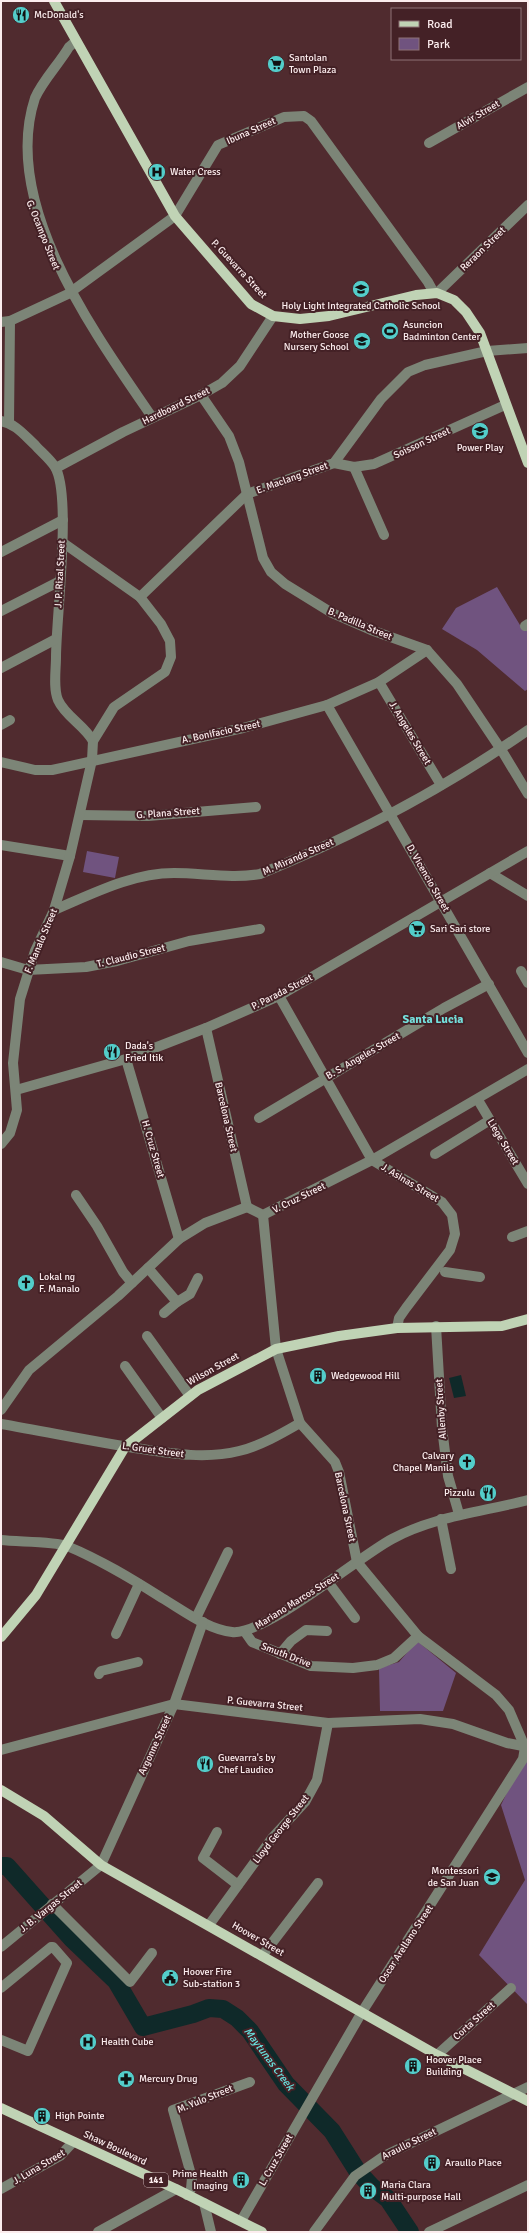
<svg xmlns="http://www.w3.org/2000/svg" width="529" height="2233" viewBox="0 0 529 2233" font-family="Signika,sans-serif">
	<rect width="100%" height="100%" fill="#502b2f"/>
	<g fill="#70537f">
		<polygon points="497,587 523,630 528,627 528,689 525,691 477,650 442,629 456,608"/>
		<polygon points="87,851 119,857 115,878 83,872"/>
		<polygon points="417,1641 456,1673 443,1711 380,1711 379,1668 399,1662"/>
		<polygon points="528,1754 528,2005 479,1955 525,1880 501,1805 525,1755"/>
	</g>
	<polygon fill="#0f2929" points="461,1375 466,1396 454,1398 449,1378"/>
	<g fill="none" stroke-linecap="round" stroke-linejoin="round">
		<polyline stroke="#0f2929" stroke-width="18" points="1,1866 7,1866 72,1939 116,1981 143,2027 193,2014 209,2008 223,2009 237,2018 250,2031 286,2084 332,2131 358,2172 372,2187 388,2199 410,2232"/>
		<g stroke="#7c8577" stroke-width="10">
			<path d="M76 41 69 47C59 64 43 80 35 98 0 204 95 334 152 417"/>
			<polyline points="429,143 528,87"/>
			<polyline points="437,293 528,205"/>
			<polyline points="1,322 10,321 68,294 175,216 218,145 284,117 304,116 311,121 428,282 434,293"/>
			<polyline points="201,395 229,436 239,462 263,558 271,572 285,584 332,613 371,630 427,650 457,684 502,751 528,794"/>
			<path d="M1 421C16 424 24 435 35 445 41 452 50 459 55 467 72 495 56 619 56 657 56 670 53 688 58 700 65 716 84 725 93 741"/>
			<polyline points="9,423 10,321"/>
			<polyline points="334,463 354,467 374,464 505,405"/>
			<polyline points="354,467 384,535"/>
			<polyline points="56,468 123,432 201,395 222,383 240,366 273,316"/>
			<polyline points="1,552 63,520"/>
			<polyline points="140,597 247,494 334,463 381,399 408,372 425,365 487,351 528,348"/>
			<polyline points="1,611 60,581"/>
			<polyline points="525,626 528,624"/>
			<polyline points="1,668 56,639"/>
			<polyline points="379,682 441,785"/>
			<polyline points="327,705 528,1053"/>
			<polyline points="1,725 10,720"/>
			<polyline points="1,762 35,770 52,770 243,728 327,705 379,682 427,650"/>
			<polyline points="80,815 148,816 256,807"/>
			<polyline points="1,845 70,856"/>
			<polyline points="490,873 528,896"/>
			<path d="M54 910C92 894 132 873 174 873 202 873 232 879 260 874 354 836 445 788 528 730"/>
			<polyline points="1,962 28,970 86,967 117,961 189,941 260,929"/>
			<polyline points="521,971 528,983"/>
			<polyline points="279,996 372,1160 442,1202 452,1215 455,1234 450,1250 406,1308 399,1318 397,1328"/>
			<polyline points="206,1028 247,1207"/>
			<polyline points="126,1059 179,1239"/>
			<polyline points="16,1090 126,1059 206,1028 279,996 528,851"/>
			<polyline points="478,1100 528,1184"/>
			<polyline points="259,1118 444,1008 489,984"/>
			<polyline points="1,1144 10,1133 17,1110 13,1063 20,999 35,951 54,910 70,856 92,760 93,741 114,707 165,672 171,657 170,641 161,624 140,597 62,542"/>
			<polyline points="435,1154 490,1120"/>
			<polyline points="76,1195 97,1226 123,1272 132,1283"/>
			<polyline points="512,1237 528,1231"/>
			<polyline points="148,1268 177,1302"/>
			<polyline points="445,1272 480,1277"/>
			<polyline points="164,1313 177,1302 190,1294 198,1278"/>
			<polyline points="436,1326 442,1428 448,1476 459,1514"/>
			<polyline points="147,1336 190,1396"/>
			<polyline points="125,1366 162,1418"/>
			<polyline points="1,1410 29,1370 118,1296 179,1239 205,1223 247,1207 263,1215 372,1160 528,1069"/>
			<path d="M1 1424C48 1432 95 1442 142 1449 174 1454 207 1459 239 1451 260 1446 281 1434 300 1423"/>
			<polyline points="441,1519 451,1569"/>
			<path d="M1 1540C17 1542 53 1541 67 1546 101 1560 132 1579 162 1598 184 1611 207 1629 232 1632 265 1636 358 1557 392 1539 435 1516 482 1512 528 1500"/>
			<polyline points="328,1582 355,1618"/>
			<polyline points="196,1618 228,1552"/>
			<polyline points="245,1632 252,1642 311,1666 353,1668 377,1665 394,1658 418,1636"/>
			<polyline points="116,1634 139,1584"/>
			<polyline points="280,1654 291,1641 306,1630 327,1631"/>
			<polyline points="99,1674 101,1671 138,1662"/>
			<polyline points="1,1750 174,1704 328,1723 420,1719 453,1724 507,1743 528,1747"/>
			<polyline points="217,1832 203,1858 238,1885"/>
			<polyline points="52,1904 130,1982 152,1953"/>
			<polyline points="209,1925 273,1837 305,1802 317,1780 328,1723"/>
			<polyline points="1,1947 101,1865 174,1704 203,1622"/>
			<polyline points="262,1956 318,1883"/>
			<polyline points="1,1988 51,1947 53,1947 67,1963 28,2051 1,2040"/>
			<polyline points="437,2055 511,1988"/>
			<polyline points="1,2189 60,2156 73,2142"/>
			<polyline points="187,2195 191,2189 192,2178 173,2110 250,2082"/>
			<polyline points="204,2203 211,2232"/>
			<polyline points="241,2221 362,2012 523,1759 525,1747 509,1710 496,1695 418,1636 357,1562 339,1472 335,1462 300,1423 276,1349 263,1215"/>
			<polyline points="98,2232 176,2189"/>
			<polyline points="314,2232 355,2176 384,2156 528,2087"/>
			<polyline points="429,2232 528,2185"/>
		</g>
		<g stroke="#c0d3b5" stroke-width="10">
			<polyline points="54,1 175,216 251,304 273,316 300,319 329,316 416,295 437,293 454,300 466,312 480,333 528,463"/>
			<polyline points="1,1637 36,1595 125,1447 198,1390 276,1349 339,1336 397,1328 502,1326 528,1319"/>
			<polyline points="1,1790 44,1816 101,1865 437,2055 528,2101"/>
			<polyline points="1,2108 176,2189 262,2232"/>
		</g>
	</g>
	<defs>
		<symbol id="restaurant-disc" viewBox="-11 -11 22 22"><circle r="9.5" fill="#53cdca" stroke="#442126"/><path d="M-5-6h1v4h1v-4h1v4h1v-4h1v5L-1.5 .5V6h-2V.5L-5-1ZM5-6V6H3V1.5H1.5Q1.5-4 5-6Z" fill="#111"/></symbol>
		<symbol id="supermarket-disc" viewBox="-11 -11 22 22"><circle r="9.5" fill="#53cdca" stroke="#442126"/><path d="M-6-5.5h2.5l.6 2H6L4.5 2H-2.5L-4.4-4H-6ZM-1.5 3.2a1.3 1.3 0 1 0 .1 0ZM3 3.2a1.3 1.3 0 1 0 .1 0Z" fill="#111"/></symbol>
		<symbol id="hospital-disc" viewBox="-11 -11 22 22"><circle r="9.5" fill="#53cdca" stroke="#442126"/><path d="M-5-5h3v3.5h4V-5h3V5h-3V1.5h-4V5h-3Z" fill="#111"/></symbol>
		<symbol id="school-disc" viewBox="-11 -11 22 22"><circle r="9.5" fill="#53cdca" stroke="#442126"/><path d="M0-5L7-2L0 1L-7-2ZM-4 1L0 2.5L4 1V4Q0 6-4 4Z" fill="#111"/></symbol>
		<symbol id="stadium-disc" viewBox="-11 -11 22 22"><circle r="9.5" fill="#53cdca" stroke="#442126"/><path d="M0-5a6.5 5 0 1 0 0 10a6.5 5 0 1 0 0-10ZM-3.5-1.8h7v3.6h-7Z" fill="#111"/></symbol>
		<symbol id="church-disc" viewBox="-11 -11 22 22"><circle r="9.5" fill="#53cdca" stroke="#442126"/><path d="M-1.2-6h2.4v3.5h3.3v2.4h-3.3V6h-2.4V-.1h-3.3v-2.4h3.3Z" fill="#111"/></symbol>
		<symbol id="building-disc" viewBox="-11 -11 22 22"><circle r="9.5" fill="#53cdca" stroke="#442126"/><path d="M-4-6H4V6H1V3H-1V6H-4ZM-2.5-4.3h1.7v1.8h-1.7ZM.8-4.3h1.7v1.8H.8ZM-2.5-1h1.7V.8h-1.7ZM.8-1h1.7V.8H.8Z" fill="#111"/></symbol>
		<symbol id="civic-disc" viewBox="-11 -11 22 22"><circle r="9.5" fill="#53cdca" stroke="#442126"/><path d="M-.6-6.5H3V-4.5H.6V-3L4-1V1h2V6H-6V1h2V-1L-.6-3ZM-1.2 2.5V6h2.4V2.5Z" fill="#111"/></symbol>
		<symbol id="pharmacy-disc" viewBox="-11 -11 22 22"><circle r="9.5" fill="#53cdca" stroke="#442126"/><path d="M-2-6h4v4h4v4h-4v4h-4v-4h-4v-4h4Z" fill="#111"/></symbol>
	</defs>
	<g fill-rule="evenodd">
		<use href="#restaurant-disc" x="11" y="5" width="20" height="20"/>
		<use href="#supermarket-disc" x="266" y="54" width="20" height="20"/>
		<use href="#hospital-disc" x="147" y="162" width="20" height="20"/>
		<use href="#school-disc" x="351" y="279" width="20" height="20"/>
		<use href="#stadium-disc" x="380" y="321" width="20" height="20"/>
		<use href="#school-disc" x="352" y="331" width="20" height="20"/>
		<use href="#school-disc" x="470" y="421" width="20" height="20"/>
		<use href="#supermarket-disc" x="407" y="919" width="20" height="20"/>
		<use href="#restaurant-disc" x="102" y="1042" width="20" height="20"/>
		<use href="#church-disc" x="16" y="1273" width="20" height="20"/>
		<use href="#building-disc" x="308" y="1366" width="20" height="20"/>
		<use href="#church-disc" x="457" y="1452" width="20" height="20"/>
		<use href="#restaurant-disc" x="478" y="1483" width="20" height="20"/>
		<use href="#restaurant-disc" x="195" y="1754" width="20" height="20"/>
		<use href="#school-disc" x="482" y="1867" width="20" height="20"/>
		<use href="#civic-disc" x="160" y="1968" width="20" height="20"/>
		<use href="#hospital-disc" x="78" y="2032" width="20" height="20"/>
		<use href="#building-disc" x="403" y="2056" width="20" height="20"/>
		<use href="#pharmacy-disc" x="116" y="2069" width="20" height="20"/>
		<use href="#building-disc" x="32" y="2106" width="20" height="20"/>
		<use href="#building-disc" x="422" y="2153" width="20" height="20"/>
		<use href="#building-disc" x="231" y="2170" width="20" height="20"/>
		<use href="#building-disc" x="358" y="2181" width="20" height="20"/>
	</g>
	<g text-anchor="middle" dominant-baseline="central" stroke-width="4" stroke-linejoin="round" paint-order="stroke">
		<rect fill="#442126" stroke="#c5b0b2" stroke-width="1" x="144" y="2173" width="24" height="14" rx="3"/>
		<g font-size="9" font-weight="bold" fill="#fcedee">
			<text x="156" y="2180">141</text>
		</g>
		<g font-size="10" fill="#fcedee" stroke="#442126" text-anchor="start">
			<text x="34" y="15">McDonald's</text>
			<text x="289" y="58">Santolan<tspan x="289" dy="12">Town Plaza</tspan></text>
			<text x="170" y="172">Water Cress</text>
			<text x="361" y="306" text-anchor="middle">Holy Light Integrated Catholic School</text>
			<text x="403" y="325">Asuncion<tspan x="403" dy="12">Badminton Center</tspan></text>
			<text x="349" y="335" text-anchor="end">Mother Goose<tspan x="349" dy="12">Nursery School</tspan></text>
			<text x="480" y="448" text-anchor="middle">Power Play</text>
			<text x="430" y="929">Sari Sari store</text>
			<text x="125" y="1046">Dada's<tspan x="125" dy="12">Fried Itik</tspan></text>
			<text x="39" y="1277">Lokal ng<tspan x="39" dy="12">F. Manalo</tspan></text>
			<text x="331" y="1376">Wedgewood Hill</text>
			<text x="454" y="1456" text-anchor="end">Calvary<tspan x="454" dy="12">Chapel Manila</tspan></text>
			<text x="475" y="1493" text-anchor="end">Pizzulu</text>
			<text x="218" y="1758">Guevarra's by<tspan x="218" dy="12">Chef Laudico</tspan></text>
			<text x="479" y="1871" text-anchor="end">Montessori<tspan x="479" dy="12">de San Juan</tspan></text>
			<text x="183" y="1972">Hoover Fire<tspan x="183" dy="12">Sub-station 3</tspan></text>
			<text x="101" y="2042">Health Cube</text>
			<text x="426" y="2060">Hoover Place<tspan x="426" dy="12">Building</tspan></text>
			<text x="139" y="2079">Mercury Drug</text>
			<text x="55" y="2116">High Pointe</text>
			<text x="445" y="2163">Araullo Place</text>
			<text x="228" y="2174" text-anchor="end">Prime Health<tspan x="228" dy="12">Imaging</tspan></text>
			<text x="381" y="2185">Maria Clara<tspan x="381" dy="12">Multi-purpose Hall</tspan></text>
		</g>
		<g font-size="10" fill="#fcedee" stroke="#442126">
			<text transform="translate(478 115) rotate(-30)">Alvir Street</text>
			<text transform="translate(251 131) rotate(-24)">Ibuna Street</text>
			<text transform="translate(43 235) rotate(68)">G. Ocampo Street</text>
			<text transform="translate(483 249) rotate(-44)">Reraon Street</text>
			<text transform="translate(239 269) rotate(47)">P. Guevarra Street</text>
			<text transform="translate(176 406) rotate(-26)">Hardboard Street</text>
			<text transform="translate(422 443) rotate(-25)">Soisson Street</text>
			<text transform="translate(292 478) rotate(-20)">E. Maclang Street</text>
			<text transform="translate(60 574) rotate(-87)">J. P. Rizal Street</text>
			<text transform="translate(360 624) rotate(23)">B. Padilla Street</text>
			<text transform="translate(221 732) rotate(-12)">A. Bonifacio Street</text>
			<text transform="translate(410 733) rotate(59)">J. Angeles Street</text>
			<text transform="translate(168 813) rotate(-4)">G. Plana Street</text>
			<text transform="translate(298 857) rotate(-24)">M. Miranda Street</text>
			<text transform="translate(428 878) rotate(60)">D. Vicencio Street</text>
			<text transform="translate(41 941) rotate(-67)">F. Manalo Street</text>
			<text transform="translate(131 956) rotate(-14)">T. Claudio Street</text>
			<text transform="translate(282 992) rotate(-27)">P. Parada Street</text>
			<text transform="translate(363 1056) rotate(-30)">B. S. Angeles Street</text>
			<text transform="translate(226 1117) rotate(77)">Barcelona Street</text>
			<text transform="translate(503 1142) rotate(59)">Liege Street</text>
			<text transform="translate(153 1149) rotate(74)">H. Cruz Street</text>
			<text transform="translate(410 1183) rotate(31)">J. Asinas Street</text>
			<text transform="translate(299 1198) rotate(-26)">V. Cruz Street</text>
			<text transform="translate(213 1369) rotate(-29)">Wilson Street</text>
			<text transform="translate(441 1409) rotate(-94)">Allenby Street</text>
			<text transform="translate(153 1450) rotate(8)">L. Gruet Street</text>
			<text transform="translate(345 1507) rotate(78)">Barcelona Street</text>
			<text transform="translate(297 1601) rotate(-32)">Mariano Marcos Street</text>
			<text transform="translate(286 1655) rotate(21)">Smuth Drive</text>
			<text transform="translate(265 1704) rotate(6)">P. Guevarra Street</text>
			<text transform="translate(155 1745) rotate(-65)">Argonne Street</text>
			<text transform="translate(281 1829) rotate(-52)">Lloyd George Street</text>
			<text transform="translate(51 1906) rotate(-39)">J. B. Vargas Street</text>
			<text transform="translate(258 1939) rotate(30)">Hoover Street</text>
			<text transform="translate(406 1944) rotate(-57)">Oscar Arellano Street</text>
			<text transform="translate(474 2021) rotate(-42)">Corta Street</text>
			<text transform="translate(205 2099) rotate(-22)">M. Yulo Street</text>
			<text transform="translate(409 2144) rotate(-26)">Araullo Street</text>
			<text transform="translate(115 2148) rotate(25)">Shaw Boulevard</text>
			<text transform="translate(276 2160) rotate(-60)">L. Cruz Street</text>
			<text transform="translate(39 2167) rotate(-31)">J. Luna Street</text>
		</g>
		<g font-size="11" font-style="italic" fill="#67e3e0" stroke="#442126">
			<text transform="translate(269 2059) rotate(53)">Maytunas Creek</text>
		</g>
		<g font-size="12" font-weight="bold" fill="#74e0dd" stroke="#442126">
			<text x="433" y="1019">Santa Lucia</text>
		</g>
	</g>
	<rect width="529" height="2233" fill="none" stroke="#fcedee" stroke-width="4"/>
	<rect x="391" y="8" width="130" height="52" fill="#442126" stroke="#8e7376"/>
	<rect x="399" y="21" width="20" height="6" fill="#c0d3b5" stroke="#8e7376"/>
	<text x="427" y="28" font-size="12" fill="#fcedee">Road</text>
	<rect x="399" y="38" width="20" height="12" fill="#70537f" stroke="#8e7376"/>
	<text x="427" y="48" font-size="12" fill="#fcedee">Park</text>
</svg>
